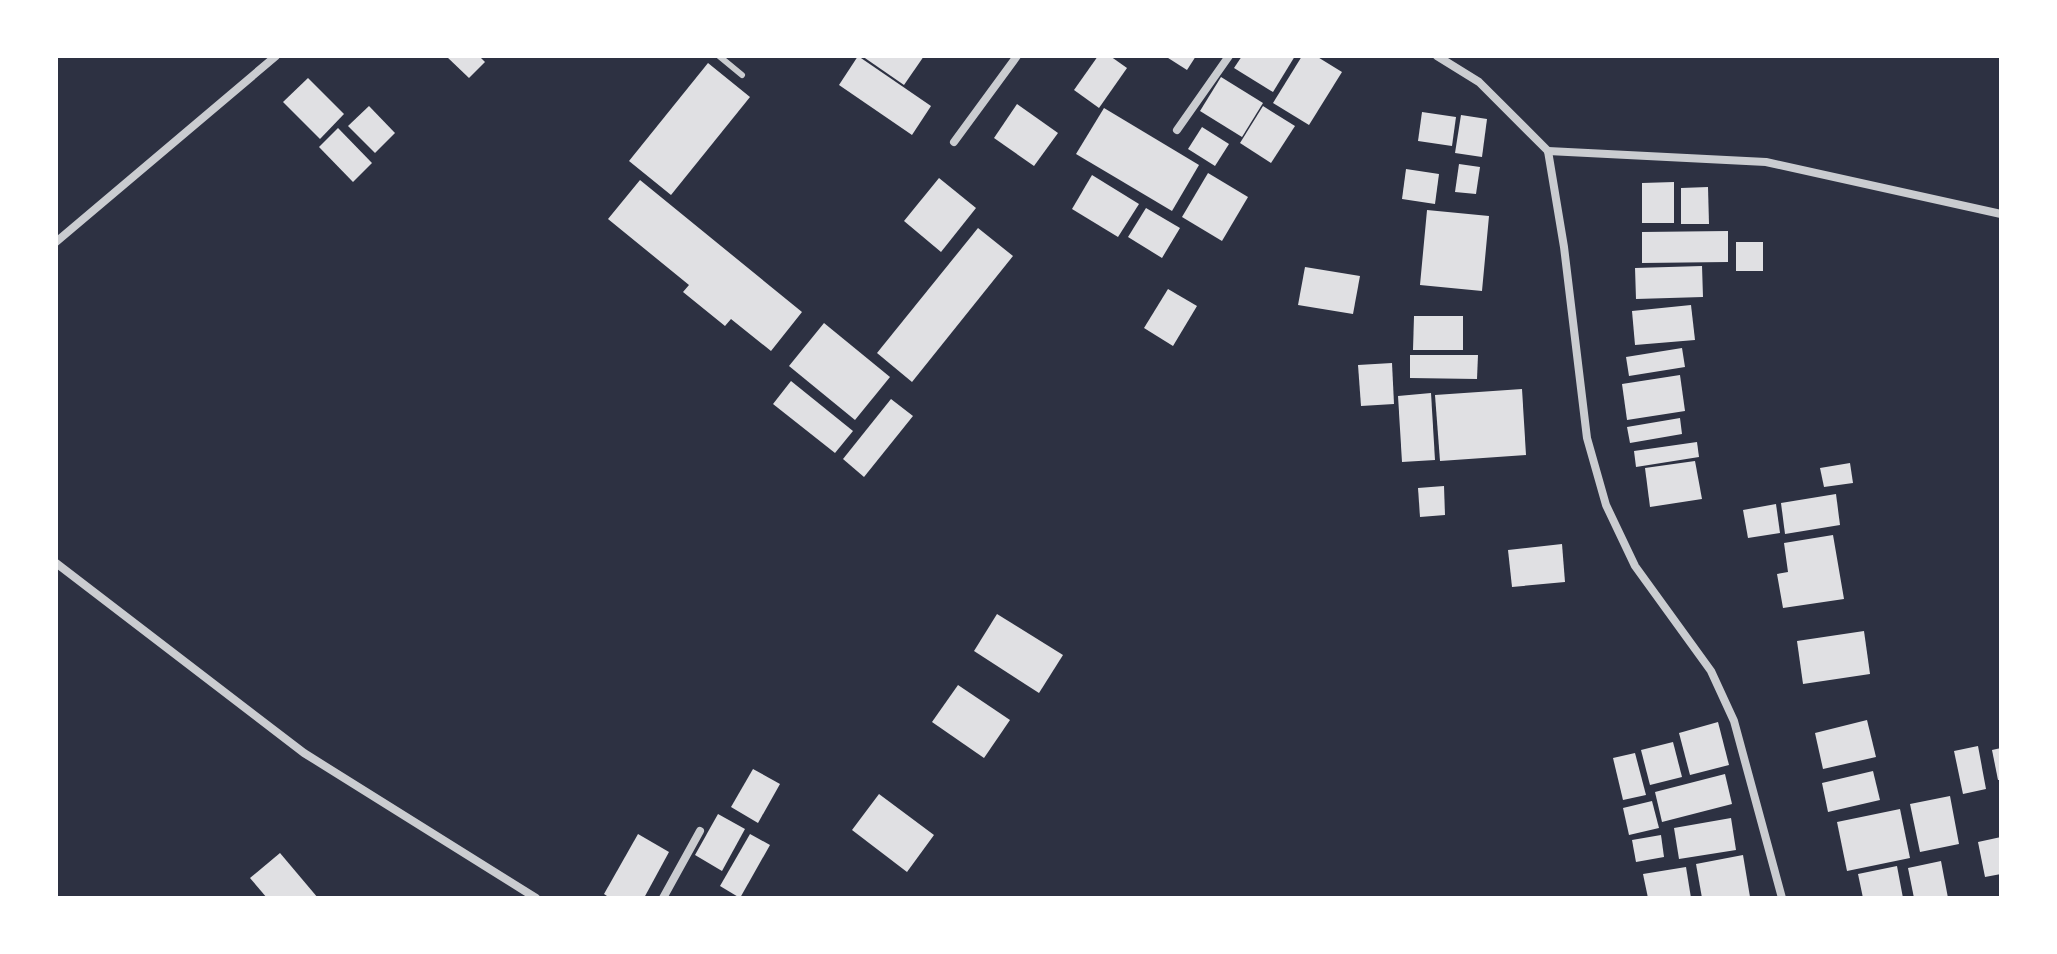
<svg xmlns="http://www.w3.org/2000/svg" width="2057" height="954" viewBox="0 0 2057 954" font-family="Lato,sans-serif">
	<rect width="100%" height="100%" fill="#2d3142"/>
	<g fill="#e0e0e3">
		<polygon points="446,56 479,56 485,62 469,78"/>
		<polygon points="858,56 931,106 912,135 839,85"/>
		<polygon points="862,56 924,56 904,85"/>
		<polygon points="1098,56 1110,56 1127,68 1099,108 1074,90"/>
		<polygon points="1165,56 1196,56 1187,70"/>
		<polygon points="1242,56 1295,56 1273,92 1234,68"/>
		<polygon points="1302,56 1316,56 1342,72 1309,125 1273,103"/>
		<polygon points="708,63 750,97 671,195 629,161"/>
		<polygon points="1221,77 1263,103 1242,137 1200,111"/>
		<polygon points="308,78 344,114 320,139 283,102"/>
		<polygon points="1017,104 1058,133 1034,166 994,138"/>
		<polygon points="369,106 395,133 375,153 348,126"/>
		<polygon points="1263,106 1295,126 1271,163 1240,143"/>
		<polygon points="1104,108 1199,165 1172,211 1076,154"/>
		<polygon points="1422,112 1456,117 1452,146 1418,141"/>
		<polygon points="1461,115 1487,119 1482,157 1455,153"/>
		<polygon points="1202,127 1229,144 1215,166 1188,149"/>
		<polygon points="338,128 372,163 353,182 319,147"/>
		<polygon points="1459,164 1480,167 1476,194 1455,192"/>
		<polygon points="1406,169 1439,174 1435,204 1402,199"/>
		<polygon points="1208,173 1248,197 1222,241 1182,217"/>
		<polygon points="1092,175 1139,204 1118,237 1072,209"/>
		<polygon points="939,178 976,208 941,252 904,221"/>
		<polygon points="640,180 802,312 771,351 731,319 725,326 683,292 689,285 608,219"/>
		<polygon points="1674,182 1674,223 1642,223 1642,183"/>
		<polygon points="1708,187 1709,224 1681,224 1681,188"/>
		<polygon points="1146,208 1180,228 1162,258 1128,237"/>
		<polygon points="1427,210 1489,216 1482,291 1420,285"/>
		<polygon points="978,228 1013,256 912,382 877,353"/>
		<polygon points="1728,231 1728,262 1642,263 1642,232"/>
		<rect x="1736" y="242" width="27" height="29"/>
		<polygon points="1702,266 1703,297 1636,299 1635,268"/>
		<polygon points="1305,267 1360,276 1353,314 1298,305"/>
		<polygon points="1168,289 1197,306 1173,346 1144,328"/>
		<polygon points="1691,305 1695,340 1635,345 1632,311"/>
		<polygon points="1414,316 1463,316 1463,350 1413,350"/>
		<polygon points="824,323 890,377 855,420 789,366"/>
		<polygon points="1682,348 1685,367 1629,376 1626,357"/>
		<polygon points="1410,355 1478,355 1477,379 1410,378"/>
		<polygon points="1392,363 1394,404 1361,406 1358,365"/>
		<polygon points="1680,375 1685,411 1627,420 1622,384"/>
		<polygon points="791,381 853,431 835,453 773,404"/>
		<polygon points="1522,389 1526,455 1440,461 1435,395"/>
		<polygon points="1431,393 1435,460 1402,462 1398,396"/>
		<polygon points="891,399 913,416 864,477 843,459"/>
		<polygon points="1680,418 1682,434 1630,443 1627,427"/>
		<polygon points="1697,442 1699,457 1636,467 1634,451"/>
		<polygon points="1695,461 1702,499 1650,507 1645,468"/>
		<polygon points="1850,463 1853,483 1824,487 1820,468"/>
		<polygon points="1444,486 1445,515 1420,517 1418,488"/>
		<polygon points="1836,494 1840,525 1785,534 1781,503"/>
		<polygon points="1776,504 1780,533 1748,538 1743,510"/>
		<polygon points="1833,535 1844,599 1783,608 1777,574 1788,572 1784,543"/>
		<polygon points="1562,544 1565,582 1512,587 1508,550"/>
		<polygon points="997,614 1063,655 1039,693 974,651"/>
		<polygon points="1864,631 1870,674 1803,684 1797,641"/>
		<polygon points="958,685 1010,720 984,758 932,722"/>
		<polygon points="1867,720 1876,757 1823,769 1815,733"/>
		<polygon points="1718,722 1729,765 1690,775 1679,733"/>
		<polygon points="1673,742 1682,777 1650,785 1641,750"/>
		<polygon points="1978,746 1986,789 1963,794 1954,751"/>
		<polygon points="2001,748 2001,780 1998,780 1992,750"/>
		<polygon points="1635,753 1646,795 1623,800 1613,758"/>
		<polygon points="753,769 780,784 758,823 731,807"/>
		<polygon points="1873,771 1880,800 1828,812 1822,783"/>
		<polygon points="1725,774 1732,804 1662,822 1655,792"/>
		<polygon points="879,794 934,835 907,872 852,830"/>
		<polygon points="1950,796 1959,844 1920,852 1910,804"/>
		<polygon points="1652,801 1659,828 1629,835 1623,808"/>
		<polygon points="1900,809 1910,858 1847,871 1837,822"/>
		<polygon points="718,814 745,829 722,871 695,855"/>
		<polygon points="1731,818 1736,850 1679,859 1674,828"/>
		<polygon points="638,834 669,852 644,898 610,898 604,894"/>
		<polygon points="750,834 770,845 740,898 720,886"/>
		<polygon points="1661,835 1664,857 1636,862 1632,840"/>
		<polygon points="2001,837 2001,874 1985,877 1978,842"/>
		<polygon points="280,853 318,898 267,898 250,878"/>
		<polygon points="1743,855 1750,897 1702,898 1696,864"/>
		<polygon points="1941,861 1948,898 1914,898 1908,868"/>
		<polygon points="1897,866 1903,898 1863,898 1858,874"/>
		<polygon points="1686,867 1691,898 1648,898 1643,874"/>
	</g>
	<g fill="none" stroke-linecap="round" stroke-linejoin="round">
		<polyline stroke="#caccd0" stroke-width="6" points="719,56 742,75"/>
		<g stroke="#caccd0" stroke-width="8">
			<polyline points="1437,56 1479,82 1548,151 1564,247 1587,438 1606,505 1635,566 1711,671 1734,721 1782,898"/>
			<polyline points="1177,130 1229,56"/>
			<polyline points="954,142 1017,56"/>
			<polyline points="1548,151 1766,162 2001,214"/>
			<polyline points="56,242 276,56"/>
			<polyline points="56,563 304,753 536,898"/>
			<polyline points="663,898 700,831"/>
		</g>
	</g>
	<rect width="2057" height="954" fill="none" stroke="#ffffff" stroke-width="116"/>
</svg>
